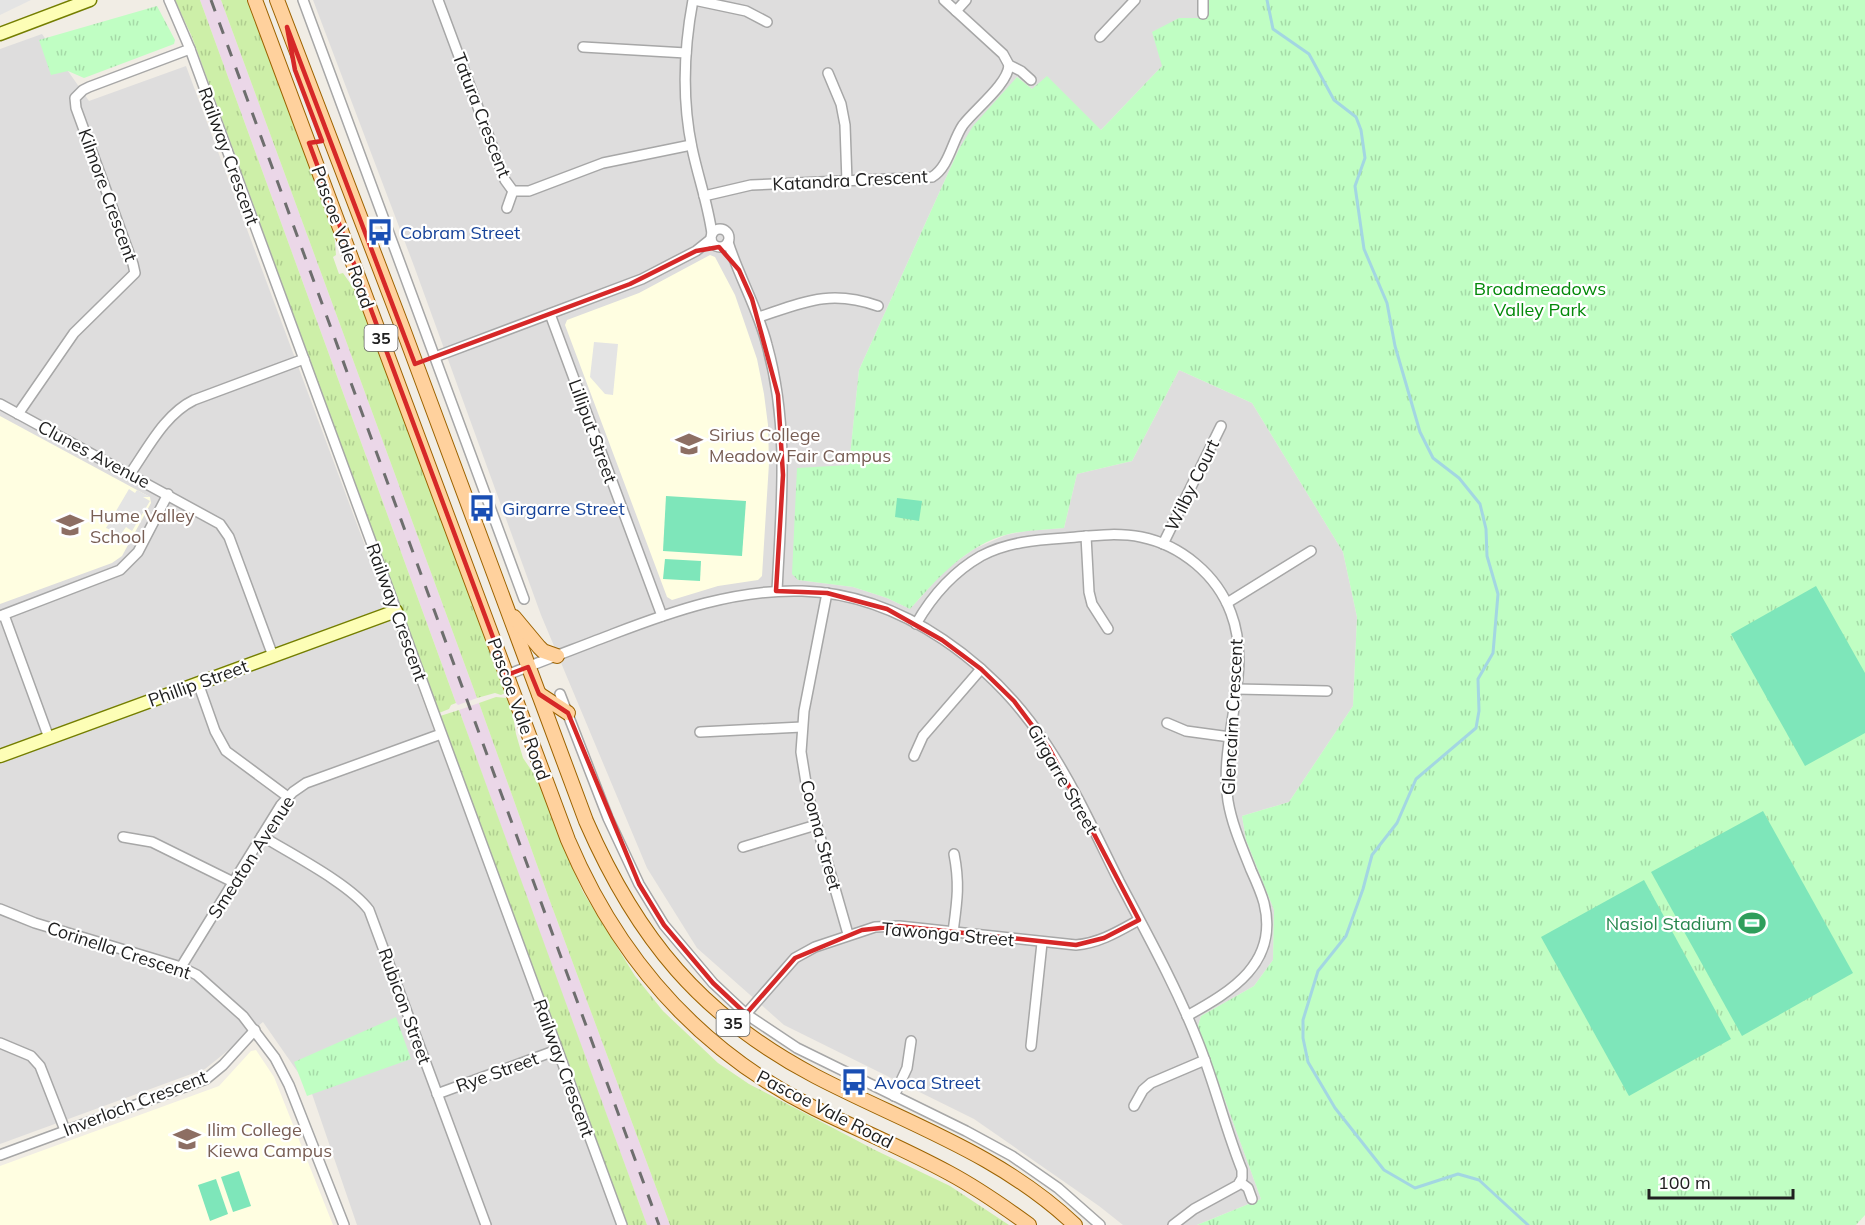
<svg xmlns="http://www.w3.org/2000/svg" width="1865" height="1225" viewBox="0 0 1865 1225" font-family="Mulish,sans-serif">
	<defs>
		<pattern id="grass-tufts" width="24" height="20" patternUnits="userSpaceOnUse" patternTransform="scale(1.5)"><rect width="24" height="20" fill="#cdefa8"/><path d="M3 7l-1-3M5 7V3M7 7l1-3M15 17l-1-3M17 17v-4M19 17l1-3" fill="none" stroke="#b0cd90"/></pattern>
		<pattern id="park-tufts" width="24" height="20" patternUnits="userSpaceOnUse" patternTransform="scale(1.5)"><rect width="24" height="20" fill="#c0fec3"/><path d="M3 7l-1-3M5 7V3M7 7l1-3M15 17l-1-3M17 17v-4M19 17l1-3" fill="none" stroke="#a5d9a7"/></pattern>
	</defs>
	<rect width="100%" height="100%" fill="#f1ede5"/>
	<g fill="#dedddd">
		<polygon points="313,0 1208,0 1208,18 1179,18 1162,66 1101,130 1032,89 1017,77 959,149 859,370 849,466 798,580 853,587 887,598 910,609 946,569 974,549 1006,535 1026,531 1064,528 1077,474 1132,461 1179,370 1252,403 1343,552 1357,617 1353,706 1289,802 1242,816 1246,840 1274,910 1273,960 1254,986 1201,1016 1198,1026 1261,1199 1197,1225 1123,1225 1099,1206 974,1119 784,1025 697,948 647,868 541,615 414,266"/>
		<polygon points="42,34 89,101 186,66 505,921 514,919 627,1225 357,1225 311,1091 263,1022 205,1069 0,1144 0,49"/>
	</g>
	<g fill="#fffee1">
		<polygon points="710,255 715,257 735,295 757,359 764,394 768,425 769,463 762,576 758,580 718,586 672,600 667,597 565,325 567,320 639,293"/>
		<polygon points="0,416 150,497 151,503 122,556 112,563 0,604"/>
		<polygon points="256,1050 274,1077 333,1225 0,1225 0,1166 219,1086 251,1051"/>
	</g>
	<g fill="#ebd7e8">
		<polygon points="200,0 221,0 477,698 458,705 456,703"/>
		<polygon points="479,703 551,904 670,1225 647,1225 532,912 459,710"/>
	</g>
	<g fill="url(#grass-tufts)">
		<polygon points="175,0 200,0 456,703 451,705 449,709 439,713 192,37"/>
		<polygon points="221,0 247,0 334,232 336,255 333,257 339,274 343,273 357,293 505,693 501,695 495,693 477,698"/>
		<polygon points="496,697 507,698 512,710 516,734 523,758 538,780 557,832 583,892 635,976 663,1011 718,1063 749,1084 875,1150 950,1186 1009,1225 670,1225 551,904 479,703"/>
		<polygon points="459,710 647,1225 627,1225 440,716"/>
	</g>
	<g fill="url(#park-tufts)">
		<path d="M1208 0H1865V1215L1856 1225H1197L1261 1199 1198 1026 1201 1016 1254 986 1273 960 1274 910 1246 840 1242 816 1289 802 1353 706 1357 617 1343 552 1252 403 1179 370 1132 461 1077 474 1064 528C1045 530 1027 530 1009 534 966 545 938 578 910 609L887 598 853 587 798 580 792 574 797 468 849 465 859 370 959 149 973 126 1017 77 1032 89 1047 76 1101 130 1162 66 1152 32 1179 18H1207Z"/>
		<polygon points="157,6 175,40 174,44 84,78 68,71 51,75 39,40"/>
		<polygon points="396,1017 411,1059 307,1096 294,1062"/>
	</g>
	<g fill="#7ee6ba">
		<polygon points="666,496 746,501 742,556 663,551"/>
		<polygon points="897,498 922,501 919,521 895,517"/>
		<polygon points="665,559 701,561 700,581 663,579"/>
		<polygon points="1816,586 1865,673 1865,733 1805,766 1731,634"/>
		<polygon points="1763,811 1853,973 1742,1036 1651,872"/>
		<polygon points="1644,880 1731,1039 1629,1096 1541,937"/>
		<polygon points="239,1171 251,1206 233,1212 221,1177"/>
		<polygon points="216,1179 228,1214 210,1221 198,1185"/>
	</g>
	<g fill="#e4e4e4">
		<polygon points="0,0 31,0 0,15"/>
		<polygon points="594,342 618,344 613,395 605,394 590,377"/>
		<polygon points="129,489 135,493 137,490 150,497 143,497 150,501 132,531 126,527 121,534 106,528"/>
	</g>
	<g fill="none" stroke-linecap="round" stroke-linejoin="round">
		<polyline stroke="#a3d6e2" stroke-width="3" points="1267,0 1273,29 1309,54 1334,100 1356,117 1361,130 1365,158 1355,186 1364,249 1387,303 1395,346 1420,432 1433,458 1459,478 1480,504 1486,529 1487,556 1498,594 1493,653 1478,679 1479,711 1476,728 1416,779 1397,823 1372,855 1363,889 1346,936 1318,971 1303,1020 1303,1038 1308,1062 1335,1108 1384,1170 1415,1188 1458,1174 1479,1180 1528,1225"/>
		<defs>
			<g id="street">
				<polyline points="169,0 190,49 622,1225"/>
				<polyline points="303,0 524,599"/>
				<polyline points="438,0 505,180 513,191 529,191 603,163 691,145"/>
				<path d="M693 0C684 48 682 100 692 148 698 177 708 204 712 234"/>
				<polyline points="694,0 746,11 767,22"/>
				<polyline points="944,0 1003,54 1009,65 1021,71 1031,80"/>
				<polyline points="1203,0 1203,14"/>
				<polyline points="956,11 966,0"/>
				<polyline points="1100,37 1135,0"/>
				<polyline points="583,47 686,53"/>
				<polyline points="828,73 841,104 845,125 847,182"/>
				<path d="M704 196 751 185 932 177C949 167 952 141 963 125 975 109 1008 84 1009 65"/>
				<polyline points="507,208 513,191"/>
				<circle cx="720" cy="238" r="9"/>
				<path d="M728 242C739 277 758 309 767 345 790 428 781 507 777 591"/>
				<polyline points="550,314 662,616"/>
				<path d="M759 317C804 302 830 289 878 306"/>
				<polyline points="435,357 642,279 696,251 711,239"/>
				<polyline points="0,404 220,524 229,537 273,656"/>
				<polyline points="18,414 74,333 135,273 133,264 76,108 75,98 83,90 89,87 190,49"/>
				<path d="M130 474C148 448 165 414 194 400L304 359"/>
				<polyline points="1086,536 1089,592 1092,604 1108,629"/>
				<polyline points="1163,544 1221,426"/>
				<polyline points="827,593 804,711 801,752 808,795 848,934"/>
				<polyline points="1227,603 1311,551"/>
				<polyline points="4,615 49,738"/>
				<polyline points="0,616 120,570 138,552 168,494"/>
				<path d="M916 624C932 596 953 572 981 556 1008 542 1035 540 1065 538 1090 536 1116 532 1141 537 1181 545 1217 575 1231 613 1254 673 1218 739 1228 801 1232 825 1242 847 1251 870 1256 881 1261 892 1264 903 1279 963 1232 991 1187 1016"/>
				<path d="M507 675C542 661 577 648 613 634 673 611 736 589 802 591 903 594 995 665 1048 747 1076 790 1097 837 1119 881 1147 934 1176 986 1198 1042 1215 1084 1225 1128 1242 1170V1178L1238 1185 1194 1209 1173 1225"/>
				<polyline points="198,683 215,731 226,751 288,797"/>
				<polyline points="1236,689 1327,691"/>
				<polyline points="560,694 608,818 639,884 664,925 713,983 746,1014 797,1048 966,1131 1012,1156 1058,1188 1100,1225"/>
				<polyline points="1167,723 1186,731 1230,737"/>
				<polyline points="700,732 802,727"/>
				<polyline points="914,756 923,736 981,669"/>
				<path d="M262 836C291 854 350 884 369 910L486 1225"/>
				<polyline points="123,837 152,842 233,882"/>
				<polyline points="743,847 816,825"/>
				<polyline points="0,909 35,923 181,967 197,975 243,1016 275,1058 289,1085 344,1225"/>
				<path d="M953 932C957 902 960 884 954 854"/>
				<polyline points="181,967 281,805 293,792 306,783 441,734"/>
				<path d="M746 1014 795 958 815 947 875 927 899 926 1076 945C1100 943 1119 931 1139 920"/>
				<polyline points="0,1043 31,1056 40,1066 65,1130"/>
				<polyline points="1031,1046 1042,943"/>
				<polyline points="437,1094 557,1050"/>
				<polyline points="894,1096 907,1068 911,1041"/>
				<polyline points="1134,1106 1143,1090 1151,1083 1205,1060"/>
				<polyline points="0,1155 206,1079 223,1065 255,1030"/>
				<polyline points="1240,1182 1248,1188 1252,1199"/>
			</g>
			<g id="secondary">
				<polyline points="0,34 90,0"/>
				<polyline points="0,756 396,611"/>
			</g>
			<g id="primary">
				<path d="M255 0 568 840C618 958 698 1050 814 1108 859 1130 905 1149 949 1173 977 1188 1003 1206 1029 1225"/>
				<path d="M277 0 403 329 586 821C637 938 701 1016 815 1076 905 1123 999 1153 1075 1225"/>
				<polyline points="514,617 539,647 543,651 557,656"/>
				<polyline points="539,694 568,713"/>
			</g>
		</defs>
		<use href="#street" stroke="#a7a7a7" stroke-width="12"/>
		<use href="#secondary" stroke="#747e00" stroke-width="15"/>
		<use href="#primary" stroke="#9c6300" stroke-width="16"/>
		<use href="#street" stroke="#fff" stroke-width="9"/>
		<use href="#secondary" stroke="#fdfeb6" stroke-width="12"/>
		<use href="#primary" stroke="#ffd19d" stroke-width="14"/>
		<polyline stroke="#6e6e6e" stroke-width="3" stroke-dasharray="12 12" stroke-linecap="butt" points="211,0 659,1225"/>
	</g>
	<path fill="none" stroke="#d62828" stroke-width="4.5" stroke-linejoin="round" d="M287 27 415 364 630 284 696 251 719 247 739 270 752 299 778 395 783 475 776 591 827 593 887 609 942 640 981 669 1014 701 1049 748 1139 920 1104 938 1076 945 899 926 862 930 795 958 746 1014 713 983 664 925 639 884 568 713 539 694 528 667 507 675 309 143 322 141 295 70Z"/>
	<defs>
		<symbol id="bus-bare" viewBox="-9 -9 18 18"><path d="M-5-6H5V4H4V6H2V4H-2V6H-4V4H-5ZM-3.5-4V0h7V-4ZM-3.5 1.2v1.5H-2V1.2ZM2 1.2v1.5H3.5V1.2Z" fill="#1a4fb4" stroke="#fff" stroke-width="2.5" paint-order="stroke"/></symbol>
		<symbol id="school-bare" viewBox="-9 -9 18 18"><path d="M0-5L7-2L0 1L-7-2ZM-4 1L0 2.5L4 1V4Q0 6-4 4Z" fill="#8d6e63" stroke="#fff" stroke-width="2.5" paint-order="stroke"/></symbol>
		<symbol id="stadium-bare" viewBox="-9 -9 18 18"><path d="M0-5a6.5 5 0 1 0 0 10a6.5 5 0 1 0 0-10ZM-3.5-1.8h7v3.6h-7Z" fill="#2e9e5b" stroke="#fff" stroke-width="2.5" paint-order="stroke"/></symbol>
	</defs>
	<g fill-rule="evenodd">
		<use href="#bus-bare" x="361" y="213" width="38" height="38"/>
		<use href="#school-bare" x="670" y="425" width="38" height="38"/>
		<use href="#bus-bare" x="463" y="489" width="38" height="38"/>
		<use href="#school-bare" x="51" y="506" width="38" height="38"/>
		<use href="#stadium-bare" x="1733" y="904" width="38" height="38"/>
		<use href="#bus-bare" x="835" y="1063" width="38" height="38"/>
		<use href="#school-bare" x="168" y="1120" width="38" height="38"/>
	</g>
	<g text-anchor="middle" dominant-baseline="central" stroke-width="4.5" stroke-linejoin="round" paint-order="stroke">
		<g fill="#fff" stroke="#636363" stroke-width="1.5">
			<rect x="364.5" y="325" width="33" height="26" rx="4.5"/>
			<rect x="716.5" y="1010" width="33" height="26" rx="4.5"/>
		</g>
		<g font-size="16" font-weight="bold" fill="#202020">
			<text x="381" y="338">35</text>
			<text x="733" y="1023">35</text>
		</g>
		<g font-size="18" fill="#202020" stroke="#fff">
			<text transform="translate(482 115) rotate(69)">Tatura Crescent</text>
			<text transform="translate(229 156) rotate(70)">Railway Crescent</text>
			<text transform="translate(850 180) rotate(-3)">Katandra Crescent</text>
			<text transform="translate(108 195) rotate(70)">Kilmore Crescent</text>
			<text transform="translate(343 237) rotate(70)">Pascoe Vale Road</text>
			<text transform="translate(593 431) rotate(70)">Lilliput Street</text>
			<text transform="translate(94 454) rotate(28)">Clunes Avenue</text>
			<text transform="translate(1192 485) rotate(-64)">Wilby Court</text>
			<text transform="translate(397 612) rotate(70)">Railway Crescent</text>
			<text transform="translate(198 683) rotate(-20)">Phillip Street</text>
			<text transform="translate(519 709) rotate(70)">Pascoe Vale Road</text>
			<text transform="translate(1232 717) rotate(-87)">Glencairn Crescent</text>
			<text transform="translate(1063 779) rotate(60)">Girgarre Street</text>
			<text transform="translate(821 835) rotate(75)">Cooma Street</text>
			<text transform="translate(251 857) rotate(-57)">Smeaton Avenue</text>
			<text transform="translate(948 934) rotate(5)">Tawonga Street</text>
			<text transform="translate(119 950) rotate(18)">Corinella Crescent</text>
			<text transform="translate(405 1006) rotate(70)">Rubicon Street</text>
			<text transform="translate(564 1068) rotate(70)">Railway Crescent</text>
			<text transform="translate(497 1072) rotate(-20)">Rye Street</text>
			<text transform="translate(135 1103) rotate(-21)">Inverloch Crescent</text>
			<text transform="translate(825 1109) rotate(27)">Pascoe Vale Road</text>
		</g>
		<g font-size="18" fill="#164399" stroke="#fff" text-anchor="start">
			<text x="400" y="232">Cobram Street</text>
			<text x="502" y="508">Girgarre Street</text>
			<text x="874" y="1082">Avoca Street</text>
		</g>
		<g font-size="18" fill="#038909" stroke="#fff">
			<text x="1540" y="288">Broadmeadows<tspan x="1540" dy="21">Valley Park</tspan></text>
		</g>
		<g font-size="18" fill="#785e54" stroke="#fff" text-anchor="start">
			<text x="709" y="434">Sirius College<tspan x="709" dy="21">Meadow Fair Campus</tspan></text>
			<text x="90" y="515">Hume Valley<tspan x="90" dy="21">School</tspan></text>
			<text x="207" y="1129">Ilim College<tspan x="207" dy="21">Kiewa Campus</tspan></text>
		</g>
		<g font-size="18" fill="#27864d" stroke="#fff" text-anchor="end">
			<text x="1732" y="923">Nasiol Stadium</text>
		</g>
	</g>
	<path d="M1649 1189v9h144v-9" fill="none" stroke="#202020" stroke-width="3"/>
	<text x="1658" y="1189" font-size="18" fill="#202020" stroke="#ffffff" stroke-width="4.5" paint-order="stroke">100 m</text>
</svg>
